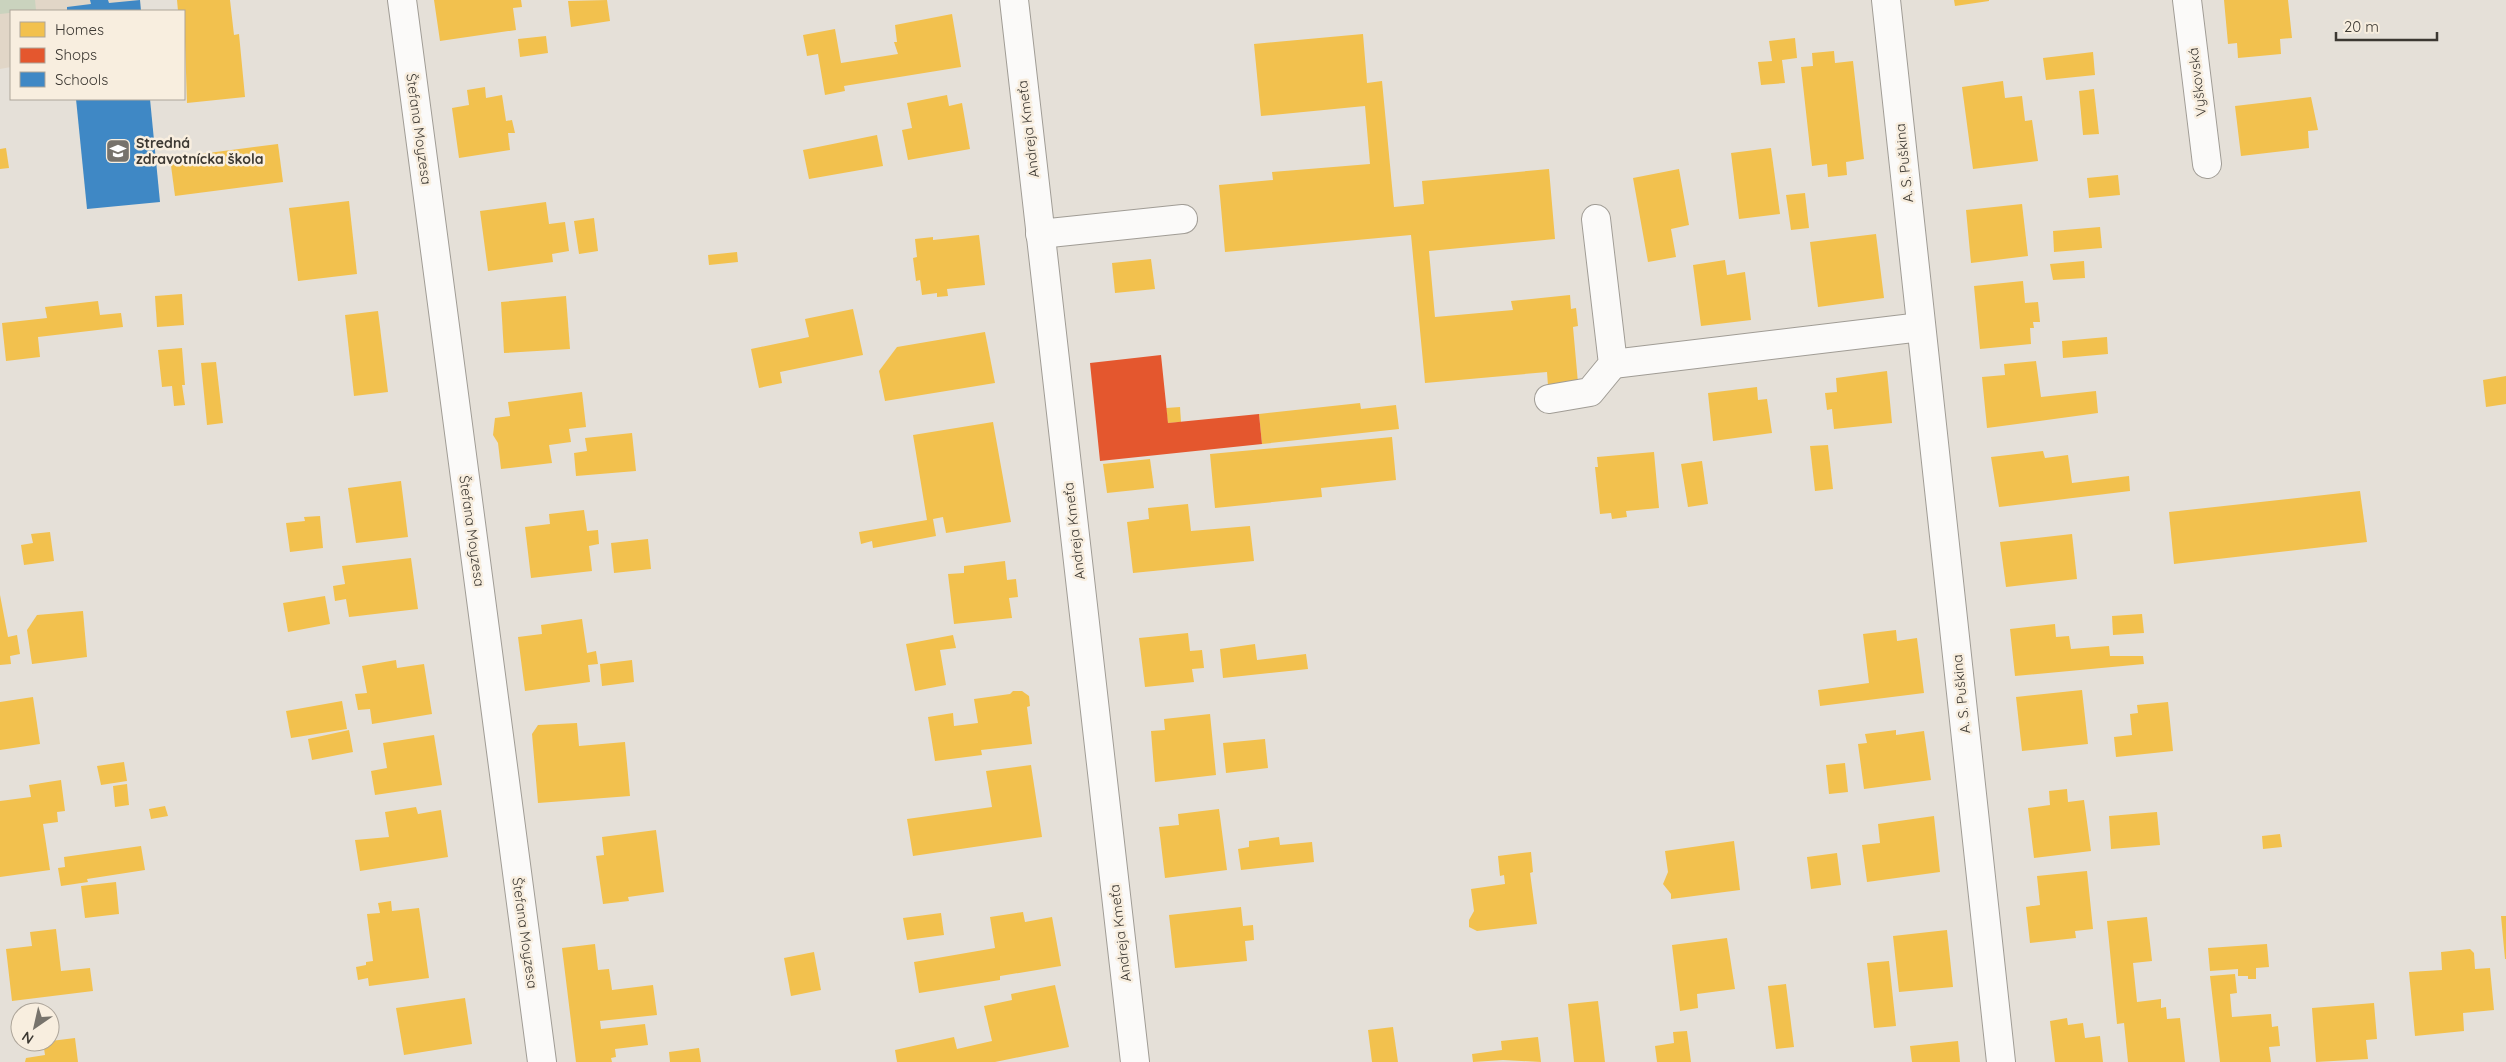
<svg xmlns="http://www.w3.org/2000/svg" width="2506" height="1062" viewBox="0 0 2506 1062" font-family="Quicksand,sans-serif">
	<rect width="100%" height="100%" fill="#e5e0d8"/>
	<polygon fill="#e1d6c7" points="0,0 140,0 141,11 11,11 11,67 0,69"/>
	<polygon fill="#cad3be" points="0,0 35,0 36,10 0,14"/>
	<g fill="#f2c14e">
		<polygon points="177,0 230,0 234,35 239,34 245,97 187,103 184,11 178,11"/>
		<polygon points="434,0 521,0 522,7 513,8 516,30 440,41"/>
		<polygon points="607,0 610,21 571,27 568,1"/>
		<polygon points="1954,0 1989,0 1989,1 1955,6"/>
		<polygon points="2224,0 2288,0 2292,38 2280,39 2281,54 2238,58 2237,43 2228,44"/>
		<polygon points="952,14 961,67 844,86 845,91 825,95 818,54 807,56 803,35 835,29 841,63 898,54 894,42 897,42 895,25"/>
		<polygon points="1363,34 1367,83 1382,81 1394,207 1424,204 1422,181 1549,169 1555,239 1429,251 1435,317 1513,310 1511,301 1570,295 1571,309 1576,308 1578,326 1573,327 1578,383 1548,386 1547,372 1425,383 1411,235 1225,252 1219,185 1273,180 1272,172 1370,164 1365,106 1261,116 1254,44"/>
		<polygon points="546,36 548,53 520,57 518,39"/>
		<polygon points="1795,38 1797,58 1782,60 1785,83 1761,85 1758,62 1772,61 1769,41"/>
		<polygon points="1834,51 1835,63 1853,61 1864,159 1846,162 1847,175 1828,177 1827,164 1812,166 1801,67 1813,66 1812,53"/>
		<polygon points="2093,52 2095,75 2046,80 2043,58"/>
		<polygon points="2003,81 2005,98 2022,96 2025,121 2032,120 2038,161 1973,169 1962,87"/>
		<polygon points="485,87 486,98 502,95 506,121 512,120 515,133 508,133 510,150 459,158 452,108 469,105 467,90"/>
		<polygon points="2094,89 2099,134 2083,135 2079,91"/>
		<polygon points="947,95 949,106 962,103 970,149 908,160 902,130 912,128 907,103"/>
		<polygon points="2311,97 2318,130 2308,131 2309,148 2241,156 2235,106"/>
		<polygon points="877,135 883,166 809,179 803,150"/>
		<polygon points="278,144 283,182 175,196 170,158"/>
		<polygon points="6,148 9,168 0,169 0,149"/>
		<polygon points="1771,148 1780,214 1739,219 1731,153"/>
		<polygon points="1679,169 1689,225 1671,229 1676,257 1648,262 1633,178"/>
		<polygon points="2118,175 2120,195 2089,198 2087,178"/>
		<polygon points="1805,193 1809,228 1791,230 1786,195"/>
		<polygon points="349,201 357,274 298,281 289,208"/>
		<polygon points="546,202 549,224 565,222 569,251 552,254 553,262 488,271 480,211"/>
		<polygon points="2022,204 2028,256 1971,263 1966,210"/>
		<polygon points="594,218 598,251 579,254 574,221"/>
		<polygon points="2100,227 2102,248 2054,252 2053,231"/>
		<polygon points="1876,234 1884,298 1818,307 1810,242"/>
		<polygon points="979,235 985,285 947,289 948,296 937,297 937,293 922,295 920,280 916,281 913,258 917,257 915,239 933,237 933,240"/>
		<polygon points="737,252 738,262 709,265 708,255"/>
		<polygon points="1151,259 1155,289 1115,293 1112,263"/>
		<polygon points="1725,260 1727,275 1745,272 1751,320 1701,326 1693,265"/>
		<polygon points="2084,261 2085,278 2053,280 2050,264"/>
		<polygon points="2023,281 2025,303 2038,302 2040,322 2033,322 2034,328 2030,328 2031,344 1980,349 1974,286"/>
		<polygon points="182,294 184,325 157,327 155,296"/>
		<polygon points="566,296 570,349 504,353 501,302"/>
		<polygon points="98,301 100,315 121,313 123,327 38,337 40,357 6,361 2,323 47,318 45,307"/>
		<polygon points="853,309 863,355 780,372 782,383 759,388 751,349 809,337 805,319"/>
		<polygon points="378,311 388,392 354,396 345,315"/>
		<polygon points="985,332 995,383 885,401 879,371 897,347"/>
		<polygon points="2107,337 2108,354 2063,358 2062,341"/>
		<polygon points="182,348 185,385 182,385 185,405 174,406 172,386 162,387 158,350"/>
		<polygon points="2036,361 2041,397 2096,391 2098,413 1987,428 1982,377 2005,375 2004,364"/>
		<polygon points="216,362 223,423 207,425 201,363"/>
		<polygon points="1887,371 1892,423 1834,429 1832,409 1827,410 1825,393 1837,392 1836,378"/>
		<polygon points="2506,376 2506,404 2486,407 2483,380"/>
		<polygon points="1757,387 1758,400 1767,399 1772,433 1713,441 1708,393"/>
		<polygon points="582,392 586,427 569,429 571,442 549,445 552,463 501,469 498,443 493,435 495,418 510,416 508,402"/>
		<polygon points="1360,403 1361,409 1396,405 1399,429 1262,444 1259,414"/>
		<polygon points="1180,407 1181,422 1168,423 1166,408"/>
		<polygon points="993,422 1011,522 946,533 943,517 933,519 936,536 873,548 872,541 861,544 859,532 927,520 913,435"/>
		<polygon points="632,433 636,471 576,476 574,453 587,451 585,438"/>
		<polygon points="1392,437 1396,480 1321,488 1322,497 1215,508 1210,454"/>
		<polygon points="1828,445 1833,489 1815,491 1810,446"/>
		<polygon points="2043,451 2045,458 2068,455 2072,483 2129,476 2130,491 1999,507 1991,457"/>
		<polygon points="1654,452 1659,508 1626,511 1627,517 1612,519 1611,513 1600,514 1595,467 1598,467 1597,457"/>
		<polygon points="1150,459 1154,488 1107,493 1103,464"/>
		<polygon points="1702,461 1708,504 1688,507 1681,464"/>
		<polygon points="401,481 408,537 356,543 348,488"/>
		<polygon points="2360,491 2367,542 2174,564 2169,512"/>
		<polygon points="1188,504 1191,531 1250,526 1254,561 1133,573 1127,522 1149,519 1148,508"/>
		<polygon points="584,510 587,531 598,530 599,544 589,546 592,571 531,578 525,527 550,524 549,514"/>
		<polygon points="320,516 323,548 290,552 286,523 305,521 304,517"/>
		<polygon points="50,532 54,561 24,565 21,545 33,543 31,534"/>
		<polygon points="2072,534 2077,579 2006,587 2000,542"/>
		<polygon points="648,539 651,569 614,573 611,543"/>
		<polygon points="411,558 418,609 349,617 346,599 335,601 333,586 345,584 342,566"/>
		<polygon points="1005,561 1007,580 1016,579 1018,597 1009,598 1012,618 954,624 948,574 964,573 964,566"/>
		<polygon points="0,595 8,637 17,635 20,654 10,656 11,664 0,665"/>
		<polygon points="325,596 330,624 288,632 283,603"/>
		<polygon points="83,611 87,657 32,664 27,630 37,615"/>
		<polygon points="2142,614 2144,633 2113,635 2112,616"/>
		<polygon points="582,619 587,653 596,651 598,664 588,665 590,682 525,691 518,637 542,634 541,625"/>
		<polygon points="2055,624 2056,637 2069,636 2071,649 2109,646 2110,656 2143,656 2144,664 2015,676 2010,629"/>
		<polygon points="1896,630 1897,641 1917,638 1924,693 1820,706 1818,690 1869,683 1863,634"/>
		<polygon points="1188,633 1190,651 1202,650 1204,668 1192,669 1194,682 1145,687 1139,638"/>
		<polygon points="953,635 956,648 940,650 946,685 915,691 906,644"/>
		<polygon points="1255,644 1257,660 1306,654 1308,669 1223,678 1220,649"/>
		<polygon points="396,660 397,668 424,664 432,714 372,724 370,709 358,710 355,694 367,693 362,666"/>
		<polygon points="632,660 634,682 602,686 600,664"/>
		<polygon points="2082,690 2088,744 2022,751 2016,697"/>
		<polygon points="1013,691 1022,691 1029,696 1030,706 1027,707 1032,744 981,750 982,755 935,761 928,717 953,713 954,726 978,723 974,699 1010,694"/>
		<polygon points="33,697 40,744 0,750 0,702"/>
		<polygon points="342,701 347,729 291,738 286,711"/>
		<polygon points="2168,702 2173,751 2116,757 2114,737 2132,735 2130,714 2138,713 2137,705"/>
		<polygon points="1210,714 1216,775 1155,782 1151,731 1165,730 1164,719"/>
		<polygon points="577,723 579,746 625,742 630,796 538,803 532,734 538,725"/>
		<polygon points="349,730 353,752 312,760 308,739"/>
		<polygon points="1896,730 1896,735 1924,731 1931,780 1864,789 1858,744 1867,743 1865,734"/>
		<polygon points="434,735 442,785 375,795 371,771 387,768 383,743"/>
		<polygon points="1265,739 1268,768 1226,773 1223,743"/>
		<polygon points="124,762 127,781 101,785 97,766"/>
		<polygon points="1845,763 1848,792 1829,794 1826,765"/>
		<polygon points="1031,765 1042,837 913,856 907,819 992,807 986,771"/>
		<polygon points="61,780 65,811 57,812 58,822 43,824 50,870 0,877 0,801 31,797 29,785"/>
		<polygon points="127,784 129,805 115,807 113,786"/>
		<polygon points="2067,789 2068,802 2084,800 2091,851 2034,858 2028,808 2050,805 2049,791"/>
		<polygon points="165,806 168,816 151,819 149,809"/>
		<polygon points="416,807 418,814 441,810 448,857 360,871 355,840 389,837 385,812"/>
		<polygon points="1219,809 1227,870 1165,878 1159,827 1179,825 1178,814"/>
		<polygon points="2157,812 2160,845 2111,849 2109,816"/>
		<polygon points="1934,816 1940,872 1867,882 1862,845 1880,843 1878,824"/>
		<polygon points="656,830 664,892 628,897 629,901 603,904 596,856 604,855 602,837"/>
		<polygon points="2280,834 2282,847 2263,849 2262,836"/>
		<polygon points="1279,837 1280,845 1312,842 1314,862 1241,870 1238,849 1249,847 1249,841"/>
		<polygon points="1734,841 1740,890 1671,899 1671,894 1663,884 1668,872 1665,851"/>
		<polygon points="141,846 145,870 87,879 88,882 61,886 58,868 65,867 64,857"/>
		<polygon points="1531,852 1533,872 1530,873 1537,924 1477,931 1469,927 1469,920 1474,911 1471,889 1505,884 1504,875 1500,876 1498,856"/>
		<polygon points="1837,853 1841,885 1811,889 1807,857"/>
		<polygon points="2087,871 2093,929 2075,931 2076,938 2030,943 2026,907 2040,905 2037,876"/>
		<polygon points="116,882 119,914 85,918 81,886"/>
		<polygon points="391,901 392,911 419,908 429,978 369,986 368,978 358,980 356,967 366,965 366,962 373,961 367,914 380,913 378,903"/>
		<polygon points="1241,907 1243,926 1253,925 1254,940 1245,941 1247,961 1175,968 1169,915"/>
		<polygon points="1023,912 1025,922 1052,917 1061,966 1000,976 1000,980 919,993 914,962 995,948 990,917"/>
		<polygon points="941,913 944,935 907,940 903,918"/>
		<polygon points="2501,916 2506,916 2506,959 2505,959"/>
		<polygon points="2147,917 2152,961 2133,963 2137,1002 2161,999 2161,1008 2166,1007 2167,1019 2180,1018 2185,1062 2128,1062 2124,1023 2117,1024 2107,921"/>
		<polygon points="56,929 61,971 90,968 93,991 12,1001 6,949 32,946 30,932"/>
		<polygon points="1947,930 1953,987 1899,992 1893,936"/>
		<polygon points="1727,938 1735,989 1697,994 1698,1008 1680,1011 1672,945"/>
		<polygon points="595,944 598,970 609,969 612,990 653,985 657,1015 600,1021 601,1029 645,1024 648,1045 615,1049 616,1057 611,1058 612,1062 576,1062 562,948"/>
		<polygon points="2267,944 2269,967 2256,968 2256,979 2248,979 2248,976 2238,976 2238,969 2210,971 2208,948"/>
		<polygon points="2470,949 2474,953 2475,969 2490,968 2494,1010 2463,1013 2464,1031 2415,1036 2409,972 2442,970 2441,952"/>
		<polygon points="814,952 821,990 791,996 784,958"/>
		<polygon points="1889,961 1896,1026 1874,1028 1867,963"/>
		<polygon points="2235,974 2237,993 2230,994 2232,1017 2271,1014 2272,1027 2278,1026 2280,1046 2269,1047 2271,1062 2220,1062 2210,976"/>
		<polygon points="1786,984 1794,1047 1776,1049 1768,986"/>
		<polygon points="1055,985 1069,1047 995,1062 897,1062 895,1050 954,1037 957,1049 992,1041 984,1006 1012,1000 1011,994"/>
		<polygon points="465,998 472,1044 404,1055 396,1008"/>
		<polygon points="1598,1001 1605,1062 1574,1062 1568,1004"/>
		<polygon points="2374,1003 2377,1039 2366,1040 2368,1059 2316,1062 2312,1008"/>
		<polygon points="2067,1018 2068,1025 2083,1023 2085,1038 2100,1036 2103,1062 2055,1062 2050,1021"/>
		<polygon points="1393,1027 1398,1062 1372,1062 1368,1030"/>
		<polygon points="1687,1031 1691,1062 1657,1062 1655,1046 1674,1043 1673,1032"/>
		<polygon points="1538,1037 1541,1062 1503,1060 1473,1062 1472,1054 1502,1050 1501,1041"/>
		<polygon points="75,1038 78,1062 25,1062 26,1058 45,1055 43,1042"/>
		<polygon points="1958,1041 1960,1062 1912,1062 1910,1046"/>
		<polygon points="699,1048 701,1062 670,1062 669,1052"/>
	</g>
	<polygon fill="#e4572e" points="1161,355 1168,423 1259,414 1262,444 1100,461 1090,363"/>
	<g fill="#3f88c5">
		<polygon points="90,0 108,0 109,3 140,0 141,11 67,11 67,7 91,4"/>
		<polygon points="76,99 150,99 160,202 87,209"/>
	</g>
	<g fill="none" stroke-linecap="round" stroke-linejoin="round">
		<defs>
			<g id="minor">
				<polyline points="402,0 542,1062"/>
				<polyline points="1014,0 1135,1062"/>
				<polyline points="1886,0 2001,1062"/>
				<polyline points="2187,0 2207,164"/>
				<polyline points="1040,234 1183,219"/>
				<polyline points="1613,364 1921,327"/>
				<polyline points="1549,399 1590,392 1613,364 1596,219"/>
			</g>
		</defs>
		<use href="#minor" stroke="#a09c95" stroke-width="30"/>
		<use href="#minor" stroke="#fbfaf9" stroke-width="28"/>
	</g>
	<defs>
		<symbol id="school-square" viewBox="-11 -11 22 22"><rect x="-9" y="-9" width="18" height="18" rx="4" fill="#77736c" stroke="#f8eedf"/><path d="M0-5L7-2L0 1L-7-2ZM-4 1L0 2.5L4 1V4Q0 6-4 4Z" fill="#fff"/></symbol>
	</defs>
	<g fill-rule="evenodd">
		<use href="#school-square" x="104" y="137" width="28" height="28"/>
	</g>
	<g text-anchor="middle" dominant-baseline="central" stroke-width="5" stroke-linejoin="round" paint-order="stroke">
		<g font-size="14" fill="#3c3832" stroke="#f8eedf">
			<text transform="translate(2197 82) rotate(-97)">Vyškovská</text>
			<text transform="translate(419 129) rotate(82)">Štefana Moyzesa</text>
			<text transform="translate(1028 129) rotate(-97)">Andreja Kmeťa</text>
			<text transform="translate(1904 163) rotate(-96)">A. S. Puškina</text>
			<text transform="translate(472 531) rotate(82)">Štefana Moyzesa</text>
			<text transform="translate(1074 531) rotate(-97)">Andreja Kmeťa</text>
			<text transform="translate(1961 694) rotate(-96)">A. S. Puškina</text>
			<text transform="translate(525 933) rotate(82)">Štefana Moyzesa</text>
			<text transform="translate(1120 933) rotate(-97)">Andreja Kmeťa</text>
		</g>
		<g font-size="14" font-weight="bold" fill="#3c3832" stroke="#f8eedf" text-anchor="start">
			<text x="136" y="143">Stredná<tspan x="136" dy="16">zdravotnícka škola</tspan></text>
		</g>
	</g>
	<rect x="10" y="10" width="175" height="90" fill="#f8eedf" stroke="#ada59a"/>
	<rect x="20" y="22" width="25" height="15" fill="#f2c14e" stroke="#ada59a"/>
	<text x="55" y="35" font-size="15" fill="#3c3832">Homes</text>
	<rect x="20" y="48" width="25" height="15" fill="#e4572e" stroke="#ada59a"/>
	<text x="55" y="60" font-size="15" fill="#3c3832">Shops</text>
	<rect x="20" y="72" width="25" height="15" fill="#3f88c5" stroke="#ada59a"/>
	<text x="55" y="85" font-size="15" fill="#3c3832">Schools</text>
	<g transform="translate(35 1027) rotate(214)"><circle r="24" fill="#f8eedf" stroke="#ada59a"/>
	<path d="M0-4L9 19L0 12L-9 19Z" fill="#77736c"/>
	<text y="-8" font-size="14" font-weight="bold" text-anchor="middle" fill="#3c3832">N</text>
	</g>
	<path d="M2336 32v8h101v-8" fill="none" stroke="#3c3832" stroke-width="2.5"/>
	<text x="2344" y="32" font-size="15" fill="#3c3832" stroke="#f8eedf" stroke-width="4" paint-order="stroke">20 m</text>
</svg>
